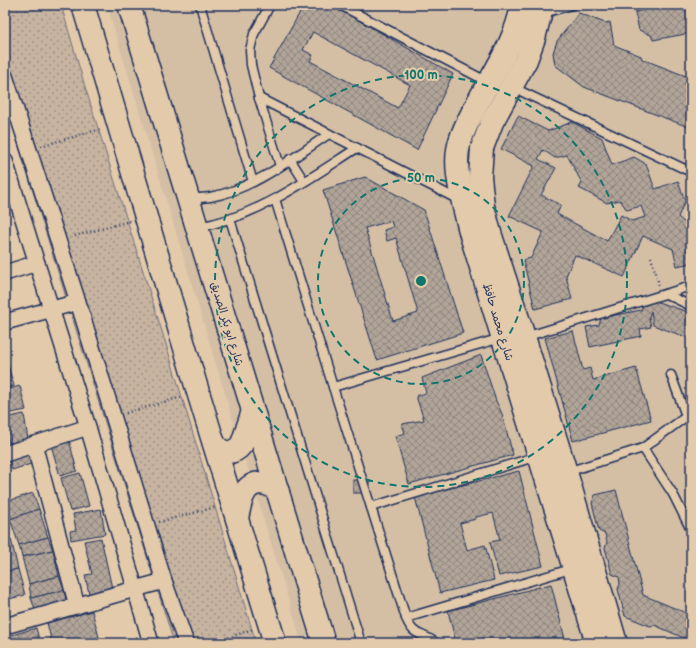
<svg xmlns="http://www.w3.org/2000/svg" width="696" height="648" viewBox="0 0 696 648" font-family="'Balsamiq Sans','Playpen Sans Arabic',sans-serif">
	<defs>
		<pattern id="grass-dots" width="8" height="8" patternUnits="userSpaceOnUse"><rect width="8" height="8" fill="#c6b3a0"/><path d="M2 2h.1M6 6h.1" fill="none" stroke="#a09286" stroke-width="1.8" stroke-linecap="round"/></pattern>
		<pattern id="building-cross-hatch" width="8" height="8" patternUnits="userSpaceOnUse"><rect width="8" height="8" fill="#b1a498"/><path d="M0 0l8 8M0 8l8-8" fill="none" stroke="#8f867f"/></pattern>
	</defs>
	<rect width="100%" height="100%" fill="#e3caab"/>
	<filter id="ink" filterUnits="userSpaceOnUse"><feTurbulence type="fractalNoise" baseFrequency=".025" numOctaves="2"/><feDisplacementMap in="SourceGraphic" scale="8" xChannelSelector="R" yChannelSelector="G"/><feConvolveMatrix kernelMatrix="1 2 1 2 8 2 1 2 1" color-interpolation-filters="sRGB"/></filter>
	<g filter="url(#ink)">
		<polygon fill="#d4bfa5" points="107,5 691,5 691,643 302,643 236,430"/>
		<polygon fill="url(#grass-dots)" stroke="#70717f" points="5,5 61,5 86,90 166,344 256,643 174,643 5,102"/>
		<g fill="url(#building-cross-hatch)" stroke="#1b2f5e" fill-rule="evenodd">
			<path d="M304 5H332L453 74 417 150 269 68ZM313 32 410 85 398 108 310 61 313 55 303 50Z"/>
			<polygon points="466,5 480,5 477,10"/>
			<polygon points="643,5 691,5 691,33 653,40 651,35 639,30 635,12 644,10"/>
			<polygon points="579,13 605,23 610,22 614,45 641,56 642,59 691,78 691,128 584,87 555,65 553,53 557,41"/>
			<path d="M518 116 548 131 572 122 602 138 612 165 634 157 646 164 655 189 678 181 685 201 678 217 691 228V263L677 266 673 249 643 236 624 277 575 255 566 276 572 299 535 309 523 260 531 258 543 232 509 216 534 166 501 149ZM543 150 555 158 567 155 582 183 579 188 607 203 620 200 627 210 641 206 645 217 632 221 621 215 607 241 557 214 561 205 541 195 556 168 538 159Z"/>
			<path d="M365 177 424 210 463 333 377 360 323 190ZM391 221 393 227 384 230 387 241 396 238 418 313 393 321 365 228Z"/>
			<polygon points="652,300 691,313 691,339 653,325 651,311 649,317 651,327 640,329 641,336 590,347 586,327 599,325 601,318 641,310 644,301"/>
			<polygon points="573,331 583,370 590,368 593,380 636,368 651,420 573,441 545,338"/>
			<polygon points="481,355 496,401 502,414 513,455 409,484 395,436 405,433 402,424 424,420 416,396 426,393 422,378"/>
			<polygon points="5,362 7,362 14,386 5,388"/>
			<polygon points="20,386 26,410 6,414 5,390"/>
			<polygon points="24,414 28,440 9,443 5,418"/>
			<polygon points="69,440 77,471 60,476 51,445"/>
			<polygon points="30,451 34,463 12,470 8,458"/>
			<polygon points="519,471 543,566 499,576 490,542 500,540 493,513 476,517 476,519 460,523 467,550 485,545 494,580 440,593 415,497"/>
			<polygon points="80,473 89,506 70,511 61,478"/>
			<rect x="353" y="480" width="17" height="13"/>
			<polygon points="616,490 643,595 691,615 691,626 687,635 691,636 691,641 654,625 650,626 625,616 618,589 620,584 619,577 612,574 605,548 607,542 605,534 599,531 592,503 595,495"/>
			<polygon points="33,493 39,509 10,519 5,502"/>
			<polygon points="39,509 48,537 19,545 10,519"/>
			<polygon points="101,509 105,534 71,540 70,531 76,530 73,514"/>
			<polygon points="48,537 53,550 22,557 19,545"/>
			<polygon points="101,538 113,593 90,598 85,575 92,574 84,541"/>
			<polygon points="11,539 18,569 5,572 5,541"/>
			<polygon points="53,550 59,576 29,584 22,557"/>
			<polygon points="18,569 25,595 5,600 5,572"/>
			<polygon points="59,576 64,590 31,598 29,584"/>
			<polygon points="551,584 566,643 456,643 448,611"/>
			<polygon points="64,590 67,607 37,615 31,598"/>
			<polygon points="92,611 99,637 76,643 52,643 47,623"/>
			<polygon points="36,628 40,643 5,643 5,637"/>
		</g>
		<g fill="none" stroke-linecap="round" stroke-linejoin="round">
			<defs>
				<g id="lane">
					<polyline points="200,5 253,182"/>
					<polyline points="270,5 254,34 250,50 251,65 259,98 280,166"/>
					<polyline points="340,5 488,82"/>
					<polyline points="540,14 572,5"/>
					<polyline points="512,87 691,172"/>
					<polyline points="259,98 459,200"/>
					<polyline points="290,159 304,181"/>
					<path d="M188 199C195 198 203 198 210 197 252 190 294 157 329 134"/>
					<path d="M275 199 333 387 406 618C414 638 422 632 436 643"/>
					<polyline points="230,219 361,643"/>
					<path d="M198 227C257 217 307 180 357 148"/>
					<polyline points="666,294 691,306"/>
					<polyline points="525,337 691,286"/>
					<polyline points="671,375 686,416"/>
					<polyline points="333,387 501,338"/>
					<polyline points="643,448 673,494 691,530"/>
					<polyline points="567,472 643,448 691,413"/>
					<polyline points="371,507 538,456"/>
					<polyline points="406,618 574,568"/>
				</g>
				<g id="street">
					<polyline points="5,76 78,302 164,581 186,643"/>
					<polyline points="5,161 88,427 151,643"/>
					<polyline points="5,273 37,263"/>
					<polyline points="5,322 78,302"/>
					<polyline points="34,444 77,606"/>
					<polyline points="5,454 88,427"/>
					<polyline points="5,626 135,589 164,581"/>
				</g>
				<g id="secondary">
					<polyline points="83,5 198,392 275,643"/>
					<polyline points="129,5 324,643"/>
					<path d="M522 5C516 40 496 69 479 100 471 116 461 132 458 150 454 174 465 211 471 235L597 643"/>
					<polyline points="540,5 540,15 534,38 526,60 492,122 482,148 480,177 483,206 490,233 524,337 566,472 616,643"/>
					<path d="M214 443C221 455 234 455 242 444L253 411"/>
					<path d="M237 518C239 510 240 501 244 494 251 479 269 481 278 492"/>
				</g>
			</defs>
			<use href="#lane" stroke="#1b2f5e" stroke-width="11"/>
			<use href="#street" stroke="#1b2f5e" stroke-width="18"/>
			<use href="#secondary" stroke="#1b2f5e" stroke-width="25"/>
			<g stroke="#1b2f5e" stroke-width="2.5" stroke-dasharray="1 3" stroke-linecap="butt">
				<polyline points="5,7 13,5"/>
				<polyline points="41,146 101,129"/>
				<polyline points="71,237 130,221"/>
				<polyline points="651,257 659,285"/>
				<polyline points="126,413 182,397"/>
				<polyline points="159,522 216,507"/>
				<polyline points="213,643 253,629"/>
			</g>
			<use href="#lane" stroke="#e3caab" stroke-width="8"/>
			<use href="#street" stroke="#e3caab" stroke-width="15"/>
			<use href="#secondary" stroke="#e3caab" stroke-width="22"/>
		</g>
	</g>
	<g fill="none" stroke="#0f766e" stroke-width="2" stroke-dasharray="7 5">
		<circle cx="421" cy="281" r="103"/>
		<circle cx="421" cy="281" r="206"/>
	</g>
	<g text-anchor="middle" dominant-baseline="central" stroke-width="4" stroke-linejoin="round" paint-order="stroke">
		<g font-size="11" fill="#1b2f5e" stroke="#e3caab">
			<text transform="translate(498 322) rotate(73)">شارع محمد حافظ</text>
			<text transform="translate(227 324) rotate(73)">شارع ابو بكر الصديق</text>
		</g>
	</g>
	<circle cx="421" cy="281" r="6" fill="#0f766e" stroke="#e3caab" stroke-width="2"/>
	<g font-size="12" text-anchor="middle" font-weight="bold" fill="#0f766e" stroke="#e3caab" stroke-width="4" stroke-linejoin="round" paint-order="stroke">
		<text x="421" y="79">100 m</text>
		<text x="421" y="182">50 m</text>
	</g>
	<rect width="696" height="648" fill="none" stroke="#e3caab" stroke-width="20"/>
	<rect x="10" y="10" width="676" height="628" fill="none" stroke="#1b2f5e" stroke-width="1.5" filter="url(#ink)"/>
</svg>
